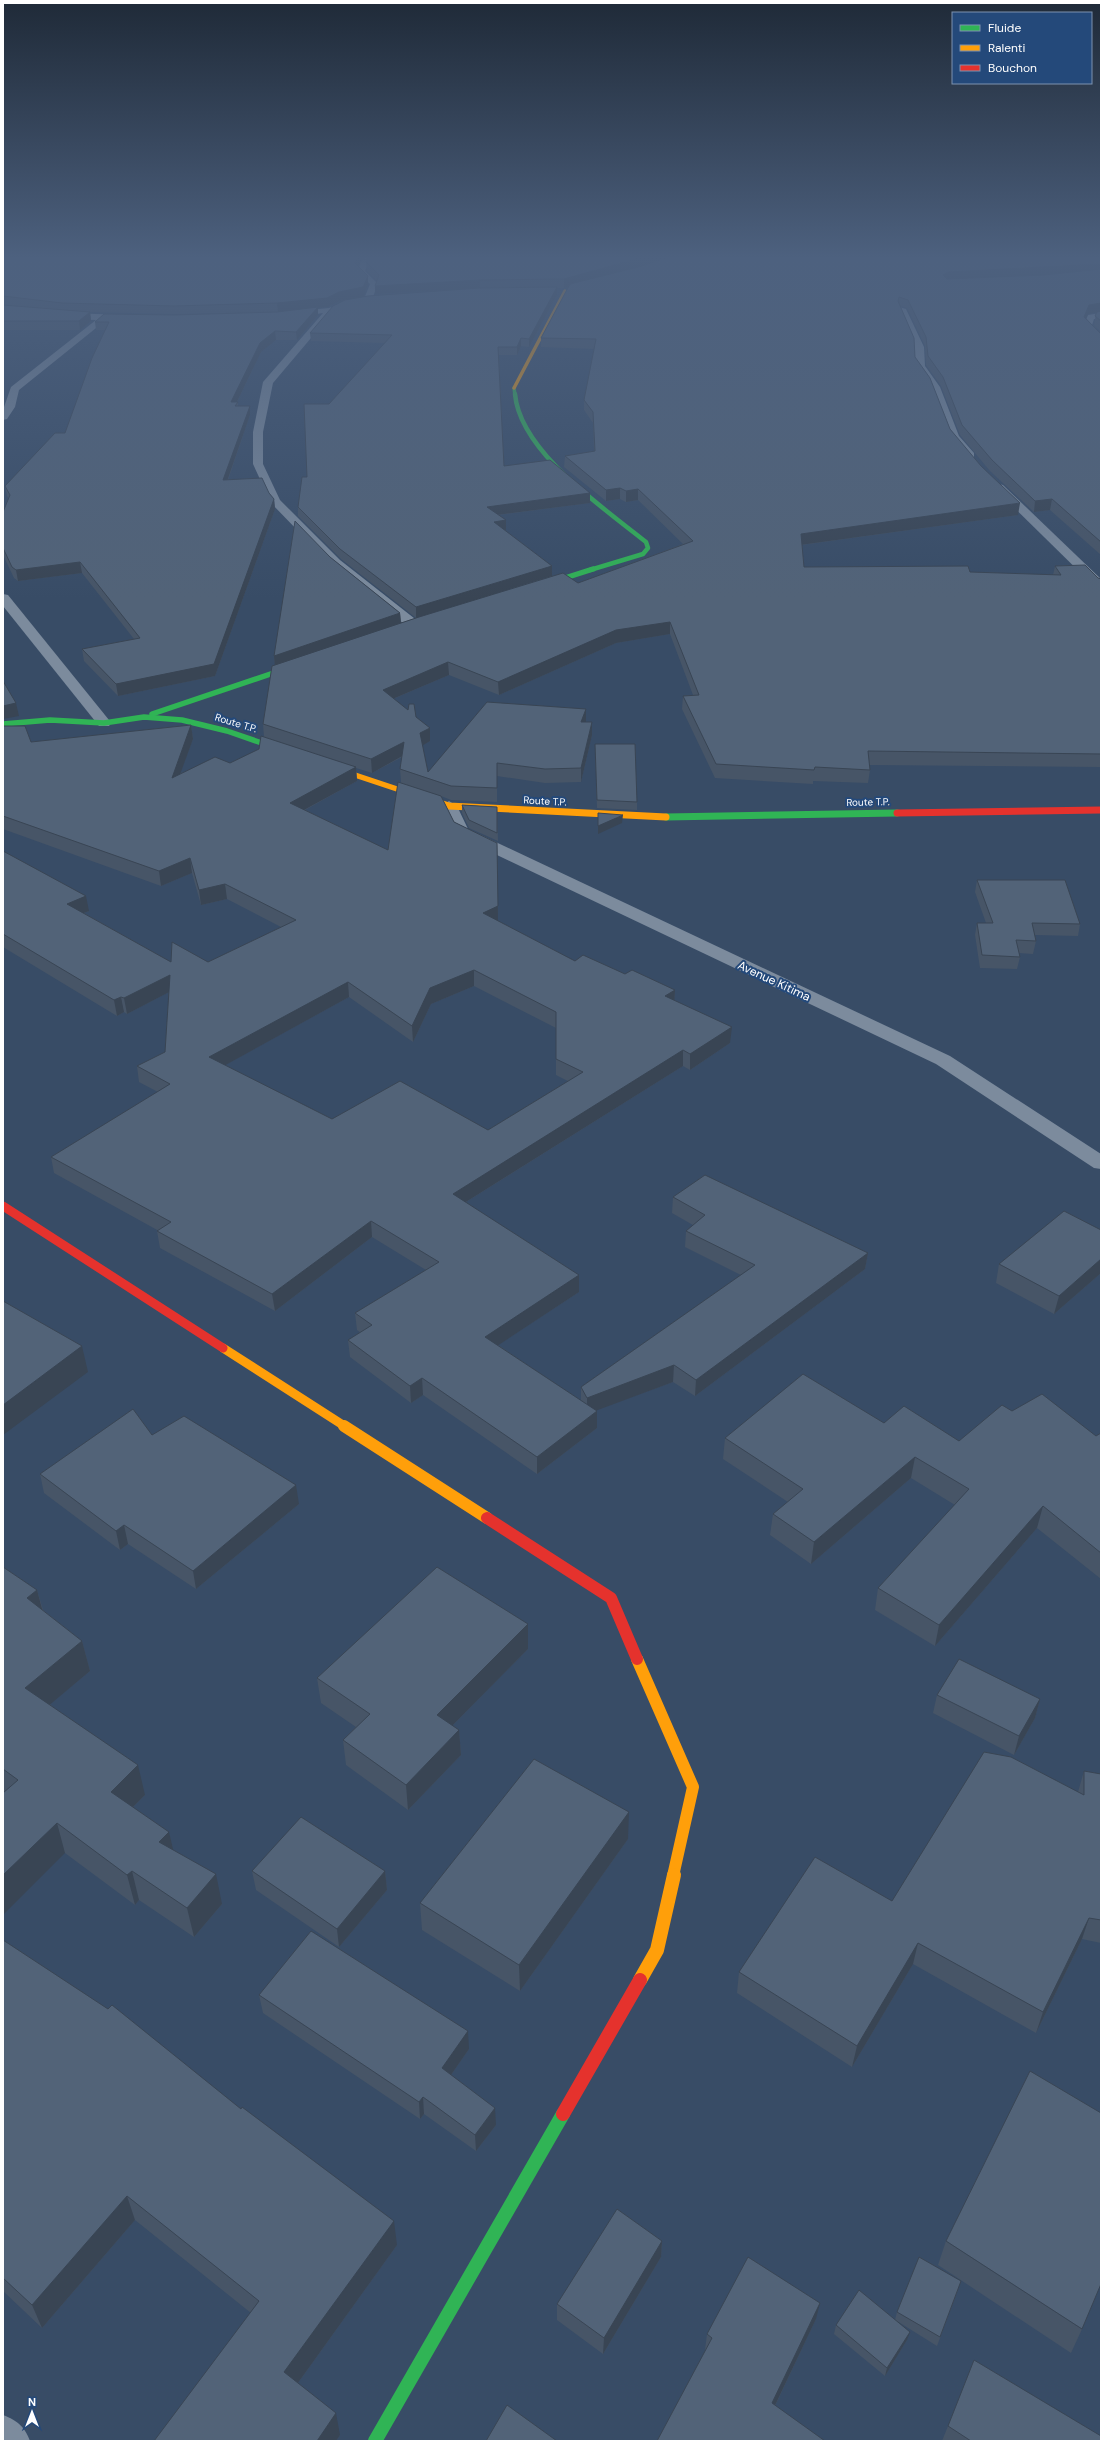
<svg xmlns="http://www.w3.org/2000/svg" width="1104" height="2444" viewBox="0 0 1104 2444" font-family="'DM Sans',sans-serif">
	<rect width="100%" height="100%" fill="#384c66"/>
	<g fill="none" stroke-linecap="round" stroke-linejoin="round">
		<g fill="#7c8b9d" fill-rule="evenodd">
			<polygon points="363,257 371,257 365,271 378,284 372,299 368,302 364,299 370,284 357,271"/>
			<polygon points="357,298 361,301 360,303 333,312 273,383 263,432 263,464 280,500 340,560 419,622 421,625 414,629 409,628 332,566 271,503 253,464 253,432 263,382 323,313 288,318 284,315 288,312 329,308"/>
			<polygon points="3,306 63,313 129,315 133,318 129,321 106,320 19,390 15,407 7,419 3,420 3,410 11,387 96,320 63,319 3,312"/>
			<polygon points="899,307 906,309 924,347 925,366 940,387 959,436 974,453 974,457 966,457 949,437 930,387 915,366 914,347 898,309"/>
			<polygon points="1101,313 1101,319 1094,319 1092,325 1101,334 1101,343 1084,325 1088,315"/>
			<polygon points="999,484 1003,485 1101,579 1101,590 1097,589 995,489 995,485"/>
			<polygon points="3,594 8,595 109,720 111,723 109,726 99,726 3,606"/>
			<polygon points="449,801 457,806 468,829 950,1056 1101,1154 1101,1169 1094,1168 936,1064 455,835 441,806"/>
			<path d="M3 2415C18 2421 24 2426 30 2441H3Z"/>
		</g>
		<polyline stroke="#30b455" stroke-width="3.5" points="514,388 515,395"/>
		<path stroke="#30b455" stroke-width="4.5" d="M515 394C520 452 604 508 646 542L648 548 643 554 590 570"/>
		<g stroke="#30b455" stroke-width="5.5">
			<polyline points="540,586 593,569"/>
			<polyline points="152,714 300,664"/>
			<polyline points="3,724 50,720 104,723 144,717 182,720 227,731 288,752"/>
		</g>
		<polyline stroke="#30b455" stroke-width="7" points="666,817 897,813"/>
		<polyline stroke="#30b455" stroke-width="14" points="375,2441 563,2114"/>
		<polyline stroke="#ff9f0a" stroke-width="3.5" points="514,388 565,291"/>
		<polyline stroke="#ff9f0a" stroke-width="5.5" points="328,766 406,792"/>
		<polyline stroke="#ff9f0a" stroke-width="7" points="403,791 449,806 666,817"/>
		<polyline stroke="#ff9f0a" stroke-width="9" points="223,1348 346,1427"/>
		<g stroke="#ff9f0a" stroke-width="12">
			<polyline points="344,1426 487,1518"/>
			<polyline points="637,1659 693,1787 673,1876"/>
		</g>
		<polyline stroke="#ff9f0a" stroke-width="14" points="640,1980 657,1950 674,1875"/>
		<polyline stroke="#e5322d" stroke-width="7" points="897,813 1101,810"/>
		<polyline stroke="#e5322d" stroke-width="9" points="3,1206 223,1348"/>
		<polyline stroke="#e5322d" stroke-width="12" points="487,1518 611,1598 637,1659"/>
		<polyline stroke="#e5322d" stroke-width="14" points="563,2114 640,1980"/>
	</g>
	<g fill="#475567" fill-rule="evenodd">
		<polygon points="3,257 362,257 358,266 368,276 368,284 364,296 340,301 328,307 318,308 318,315 297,340 276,340 261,352 237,402 238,402 238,406 250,415 228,480 269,493 274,499 275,509 215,676 118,696 84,661 82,649 134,639 82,573 18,581 14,578 3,555 3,512 9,499 7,496 5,486 65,433 105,330 96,330 95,322 174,315 277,312 296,310 278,312 175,314 90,312 91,321 80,330 3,330"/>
		<path d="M1101 257V332L1094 325 1096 313 1088 314 1086 318 1101 334V555L1050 510 1034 512 990 471 960 435 941 386 926 365 925 346 907 308 900 306 915 357 950 429 1018 515 802 545 804 567 970 572 1053 575 1055 566 1101 579V767L870 765V770L868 783 813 781V784L715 778 682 709 683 696 693 695 670 634 616 643 499 695 449 675 393 699 430 728V741L422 745 428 772 586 709V722L592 735 581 782 545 783 497 776V802L451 800 441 796 454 822 497 843 498 921 575 961 625 974 675 990 674 1001 730 1043 690 1070 683 1066 466 1202 579 1292 498 1345 581 1401V1387L741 1275 685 1247 686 1231 693 1225 672 1213 673 1197 868 1253 865 1269 695 1396 673 1382 596 1410 597 1428 537 1474 423 1395 411 1403 350 1357 348 1340 361 1333 357 1330 355 1313 426 1270 372 1237 275 1311 160 1248 157 1231H159L54 1173 51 1157 158 1092 139 1082 137 1066 165 1052 169 992 127 1014 124 1012 117 1016 3 947V851L89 911 84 913 171 962H208L281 927 227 899 201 905 192 873 161 886 3 829V726L31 742 191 725 193 739 180 773 230 763 259 749 264 737 263 724 275 665 274 656 330 557 400 613 401 623 416 618 341 559 298 516V507L329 404 385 343 311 341 310 333 446 290 375 294V286L377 281 367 271 366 262ZM656 261 642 266 616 273ZM569 286 541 338V347L594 349 584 400V410L593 423 594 451 565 456 564 467 606 501 620 499 626 502 638 500 683 544 578 583 552 576 505 530H506V520L498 515 590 503V493L504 466 499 355H517L521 346 529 347 557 295V288H564ZM402 757 400 769 401 782 388 850 305 810 357 781 356 768 372 773ZM474 986 556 1028V1075L568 1081 488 1130 332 1119 225 1065 349 997 413 1042 431 1004Z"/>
		<polygon points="595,744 637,802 637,810 597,808"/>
		<polygon points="462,805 497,807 498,841 469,828 462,813"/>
		<polygon points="977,880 1080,924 1078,936 1035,935 1036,941 1033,954 1019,953 1020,957 1017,969 980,968 975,935 977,923 986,923 975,892"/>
		<polygon points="1101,1230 1101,1273 1054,1314 996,1283 999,1264"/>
		<polygon points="1012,1411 1096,1436 1101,1433 1101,1579 1037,1528 935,1646 875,1610 878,1588 955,1505 911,1478 811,1564 770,1535 773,1514 788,1502 723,1459 725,1438 884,1423 959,1441"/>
		<polygon points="152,1435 299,1504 196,1589 128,1544 120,1550 44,1493 40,1474"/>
		<polygon points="3,1567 37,1590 43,1610 82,1641 90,1671 50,1704 145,1795 133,1807 222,1904 194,1937 139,1900 135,1905 65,1853 3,1792"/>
		<polygon points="528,1624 528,1649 452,1726 459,1730 461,1755 408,1810 346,1765 343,1740 356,1727 321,1703 317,1678"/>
		<polygon points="937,1695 1040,1699 1035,1718 1014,1755 933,1713"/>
		<polygon points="1084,1771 1101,1774 1101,1943 1082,1939 1036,2033 913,1964 852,2067 737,1993 739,1972 892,1901 1078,1792"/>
		<polygon points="628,1839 520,1991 422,1930 420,1903"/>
		<polygon points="252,1871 385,1871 387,1890 339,1947 256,1890"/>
		<polygon points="3,1940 397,2245 298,2383 340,2435 336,2441 251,2313 135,2220 42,2328 3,2291"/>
		<polygon points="259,1995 469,2049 451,2075 496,2125 476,2151 424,2114 420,2119 263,2013"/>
		<polygon points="662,2241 661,2257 603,2354 557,2320 557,2304"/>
		<polygon points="946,2241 1082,2329 1071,2353 938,2265"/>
		<polygon points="958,2290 937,2346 897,2321 907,2340 885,2376 834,2334 836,2325 895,2320 897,2312"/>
		<polygon points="816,2319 775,2406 657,2441 706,2350 705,2350 707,2334"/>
		<polygon points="948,2426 1101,2441 942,2441"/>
	</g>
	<g fill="#394554">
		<polygon points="358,257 362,257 356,271 355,263"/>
		<polygon points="643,257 672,257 564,288 564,279"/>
		<polygon points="1101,264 1101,272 947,280 943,275 948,272"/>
		<polygon points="368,276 368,284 364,296 340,301 328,307 318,308 318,315 297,340 296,332 317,308 278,312 277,303"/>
		<polygon points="480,280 480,288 375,294 375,286"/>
		<polygon points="557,287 557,295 529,347 529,339"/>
		<polygon points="1101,303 1101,312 1088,314 1083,326 1084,317 1089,305"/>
		<polygon points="90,312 91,321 80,330 79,321"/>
		<polygon points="275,331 276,340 261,352 232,412 231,402 260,343"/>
		<polygon points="521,338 521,346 517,355 517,347"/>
		<polygon points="250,406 250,415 224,490 223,480"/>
		<polygon points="620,488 620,499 606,501 606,490"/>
		<polygon points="638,489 638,500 626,502 626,491"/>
		<polygon points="590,493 590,503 488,516 487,507"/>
		<polygon points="274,499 275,509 215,676 118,696 116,684"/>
		<polygon points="1052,499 1050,510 1034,512 1035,501"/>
		<polygon points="1020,503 1018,515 800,545 801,534"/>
		<polygon points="506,520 506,530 494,532 494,522"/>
		<polygon points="80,562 82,573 18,581 16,570"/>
		<polygon points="552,566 552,576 416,618 416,607"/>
		<polygon points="400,613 401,623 275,667 274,656"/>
		<polygon points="670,622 670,634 616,643 499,695 498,682 616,630"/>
		<polygon points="448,662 449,675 383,703 383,690"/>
		<polygon points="16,703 19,716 3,719 3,706"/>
		<polygon points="586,709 586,723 581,722"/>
		<polygon points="592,722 592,735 581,782 581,768"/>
		<polygon points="191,725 193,739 174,791 172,778"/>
		<polygon points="430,728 430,741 420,747 420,733"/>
		<polygon points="404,742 404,755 372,773 371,759"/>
		<polygon points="356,767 357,781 291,817 290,803"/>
		<polygon points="623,815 622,823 598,834 598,826"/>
		<polygon points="497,843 498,921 483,913"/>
		<polygon points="190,858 192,873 161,886 159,871"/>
		<polygon points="225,884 227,899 201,905 199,890"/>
		<polygon points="86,896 89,911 70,918 67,904"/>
		<polygon points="474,970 474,986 431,1004 413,1042 412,1026 430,988"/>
		<polygon points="170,975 173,990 127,1014 124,998"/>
		<polygon points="348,982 349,997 211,1073 209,1057"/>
		<polygon points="675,990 674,1006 665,996"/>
		<polygon points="121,997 124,1012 117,1016 114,1000"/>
		<polygon points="732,1027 730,1043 690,1070 690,1054"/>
		<polygon points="683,1050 683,1066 453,1210 453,1194"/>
		<polygon points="371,1221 372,1237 275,1311 272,1294"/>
		<polygon points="868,1253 865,1269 695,1396 696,1380"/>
		<polygon points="1101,1259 1101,1273 1054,1314 1059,1296"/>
		<polygon points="579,1275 579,1292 485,1354 485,1337"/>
		<polygon points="82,1346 88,1372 3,1435 3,1405"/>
		<polygon points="674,1365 673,1382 587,1414 587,1398"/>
		<polygon points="422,1378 423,1395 411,1403 410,1386"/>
		<polygon points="597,1411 597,1428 537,1474 537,1457"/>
		<polygon points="915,1457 911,1478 811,1564 814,1542"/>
		<polygon points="296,1485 299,1504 196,1589 193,1571"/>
		<polygon points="1043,1506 1037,1528 935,1646 939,1625"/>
		<polygon points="124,1525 128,1544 120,1550 116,1531"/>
		<polygon points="37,1590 45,1620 27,1598"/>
		<polygon points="528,1624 528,1649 438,1740 437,1715"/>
		<polygon points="82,1641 90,1671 34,1718 25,1688"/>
		<polygon points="1040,1699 1035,1718 1014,1755 1019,1736"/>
		<polygon points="459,1730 461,1755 408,1810 406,1785"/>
		<polygon points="138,1765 145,1795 118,1822 111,1792"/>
		<polygon points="629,1812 628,1839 520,1991 519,1965"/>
		<polygon points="57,1823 65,1853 3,1915 3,1875"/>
		<polygon points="169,1832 176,1862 159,1842"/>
		<polygon points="132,1871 139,1900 135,1905 127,1875"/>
		<polygon points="385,1871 387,1890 339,1947 337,1929"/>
		<polygon points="216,1874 222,1904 194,1937 187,1908"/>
		<polygon points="1089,1918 1082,1939 1036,2033 1043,2012"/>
		<polygon points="918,1943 913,1964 852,2067 857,2046"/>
		<polygon points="468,2031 469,2049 444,2085 442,2068"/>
		<polygon points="423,2097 424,2114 420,2119 419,2102"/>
		<polygon points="495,2108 496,2125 476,2151 475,2135"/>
		<polygon points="127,2196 135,2220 42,2328 32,2305"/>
		<polygon points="394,2221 397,2245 290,2394 284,2372"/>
		<polygon points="662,2241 661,2257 603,2354 604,2338"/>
		<polygon points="820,2303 816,2319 769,2418 772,2403"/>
		<polygon points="910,2332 907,2340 885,2376 887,2368"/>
		<polygon points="336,2413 340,2435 336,2441 317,2441"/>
	</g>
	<g fill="#526378" stroke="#394554" fill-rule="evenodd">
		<polygon points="3,257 358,257 355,263 368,276 363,287 339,292 327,298 277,303 174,306 62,303 3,296"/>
		<polygon points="369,257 643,257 564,279 480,280 375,286 379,275 366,262"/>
		<polygon points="669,257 1101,257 1101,264 948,272 943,275 947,279 1044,275 1101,269 1101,303 1089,305 1084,317 1101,334 1101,542 1052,499 1035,501 992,460 962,425 943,377 928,356 926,337 908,300 899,297 898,301 914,338 915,357 930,378 950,429 981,466 1020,503 801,534 804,567 968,566 970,572 1061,575 1055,566 1085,565 1098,578 1101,579 1101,754 868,751 870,770 815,767 814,770 716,764 683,696 699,695 670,622 616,630 498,682 448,662 383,690 408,710 409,704 414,704 416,717 430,728 420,733 428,772 487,702 586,709 581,722 592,722 581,768 545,769 497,763 497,788 451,786 400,769 404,742 371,759 263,724 272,666 419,617 563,573 578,583 693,541 638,489 626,491 620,488 606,490 565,456 595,451 593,412 584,400 596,339 541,338 570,284 642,266"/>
		<polygon points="557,287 529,339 521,338 517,347 498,347 504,466 550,460 590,493 487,507 506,520 494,522 552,566 416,607 340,549 298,507 302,477 307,477 304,404 329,404 392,335 310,333 333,306 345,300 368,296 480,288"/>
		<polygon points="3,305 90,312 79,321 3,321"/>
		<polygon points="318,307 296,332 275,331 260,343 231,402 238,402 235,406 250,406 223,480 262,478 269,493 274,499 214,664 116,684 82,649 140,638 80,562 16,570 12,567 3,548 3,512 10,495 5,486 55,433 65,433 92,358 109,322 95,322 104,314 174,315 277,312"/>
		<polygon points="1101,311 1101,321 1095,316 1097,312"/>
		<polygon points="295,521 330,557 400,613 274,656"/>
		<polygon points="3,681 16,703 3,706"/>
		<path d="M191 725 172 778 215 757 230 763 259 749 261 736 356 767 290 803 388 850 398 782 441 796 454 822 497 843 498 906 483 913 575 961 583 955 625 974 632 970 675 990 665 996 732 1027 690 1054 683 1050 453 1194 579 1275 485 1337 597 1411 537 1457 422 1378 410 1386 348 1340 372 1325 355 1313 439 1262 371 1221 272 1294 157 1231 171 1222 51 1157 170 1084 137 1066 165 1052 170 975 124 998 121 997 114 1000 3 934V851L86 896 67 904 171 962 172 942 208 962 296 920 225 884 199 890 190 858 159 871 3 816V726H25L31 742ZM474 970 556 1012V1059L583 1072 488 1130 400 1081 332 1119 209 1057 348 982 412 1026 430 988Z"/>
		<polygon points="595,744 635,744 637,802 597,800"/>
		<polygon points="462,805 497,807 497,833 469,820"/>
		<polygon points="598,813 623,815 598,826"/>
		<polygon points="977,880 1065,880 1080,924 1032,923 1036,941 1016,940 1020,957 982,955 977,923 993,923"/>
		<polygon points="705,1175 868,1253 696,1380 674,1365 587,1398 581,1387 755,1265 686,1231 705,1215 673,1197"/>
		<polygon points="1064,1211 1101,1230 1101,1259 1059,1296 999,1264"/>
		<polygon points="3,1301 82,1346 3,1405"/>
		<polygon points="803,1374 884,1423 904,1406 959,1441 1002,1405 1012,1411 1042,1394 1096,1436 1101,1433 1101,1553 1043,1506 939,1625 878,1588 969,1489 915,1457 814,1542 773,1514 803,1489 725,1438"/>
		<polygon points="133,1409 152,1435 184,1416 296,1485 193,1571 124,1525 116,1531 40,1474"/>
		<polygon points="3,1567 37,1590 27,1598 82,1641 25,1688 138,1765 111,1792 169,1832 159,1842 216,1874 187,1908 132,1871 127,1875 57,1823 3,1875 3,1793 18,1780 3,1769"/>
		<polygon points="437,1567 528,1624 437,1715 459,1730 406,1785 343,1740 370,1714 317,1678"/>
		<polygon points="959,1659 1040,1699 1019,1736 937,1695"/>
		<polygon points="984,1752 1011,1757 1084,1795 1084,1771 1101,1774 1101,1920 1089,1918 1043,2012 918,1943 857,2046 739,1972 815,1857 892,1901"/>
		<polygon points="534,1759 629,1812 519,1965 420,1903"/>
		<polygon points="301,1817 385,1871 337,1929 252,1871"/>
		<polygon points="311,1931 468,2031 442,2068 495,2108 475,2135 423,2097 419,2102 259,1995"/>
		<polygon points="3,1940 108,2009 112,2005 241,2109 242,2107 394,2221 284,2372 336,2413 317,2441 154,2441 259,2301 127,2196 32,2305 3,2278"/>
		<polygon points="1030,2071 1101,2113 1101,2284 1082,2329 946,2241"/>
		<polygon points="617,2209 662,2241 604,2338 557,2304"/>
		<polygon points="748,2257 820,2303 772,2403 825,2441 657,2441 712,2338 707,2334"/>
		<polygon points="919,2257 961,2281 940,2337 897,2312"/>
		<polygon points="859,2290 910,2332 887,2368 836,2325"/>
		<polygon points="974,2360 1101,2436 1101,2441 971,2441 948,2426"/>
		<polygon points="507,2405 557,2441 486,2441"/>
	</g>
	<linearGradient id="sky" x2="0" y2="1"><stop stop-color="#1f2a38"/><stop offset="0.43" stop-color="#4d617f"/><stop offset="1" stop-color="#4d617f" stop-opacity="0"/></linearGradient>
	<rect width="1104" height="599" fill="url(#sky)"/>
	<g text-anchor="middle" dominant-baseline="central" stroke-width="4" stroke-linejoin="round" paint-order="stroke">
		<g font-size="10" fill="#fff" stroke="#24497a">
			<text transform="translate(236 723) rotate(17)">Route T.P.</text>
			<text transform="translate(545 801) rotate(3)">Route T.P.</text>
			<text transform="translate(868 802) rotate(-1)">Route T.P.</text>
		</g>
		<g font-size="12" fill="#fff" stroke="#24497a">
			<text transform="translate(774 981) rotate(25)">Avenue Kitima</text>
		</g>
	</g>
	<rect width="1104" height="2444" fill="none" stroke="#ffffff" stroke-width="8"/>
	<rect x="952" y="12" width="140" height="72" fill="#24497a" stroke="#7c92af"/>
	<rect x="960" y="25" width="20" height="6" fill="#30b455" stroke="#7c92af"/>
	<text x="988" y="32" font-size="12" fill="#ffffff">Fluide</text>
	<rect x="960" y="45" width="20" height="6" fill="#ff9f0a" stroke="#7c92af"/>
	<text x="988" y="52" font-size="12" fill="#ffffff">Ralenti</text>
	<rect x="960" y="65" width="20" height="6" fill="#e5322d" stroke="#7c92af"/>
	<text x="988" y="72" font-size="12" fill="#ffffff">Bouchon</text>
	<g transform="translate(32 2412)" stroke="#24497a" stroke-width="3" paint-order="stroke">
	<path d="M0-3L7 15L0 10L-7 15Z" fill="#ffffff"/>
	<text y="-6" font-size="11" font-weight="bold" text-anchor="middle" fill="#ffffff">N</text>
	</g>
</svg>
